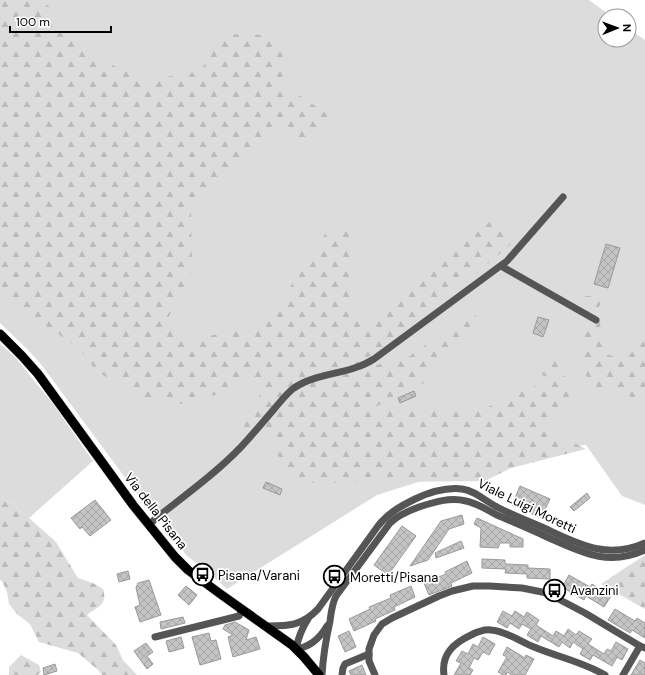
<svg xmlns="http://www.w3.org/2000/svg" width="645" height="675" viewBox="0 0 645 675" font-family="'DM Sans',sans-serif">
	<defs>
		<pattern id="forest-firs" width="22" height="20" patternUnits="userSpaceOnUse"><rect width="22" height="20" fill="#dcdcdc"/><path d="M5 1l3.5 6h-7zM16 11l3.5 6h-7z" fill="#bbb"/></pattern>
		<pattern id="building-cross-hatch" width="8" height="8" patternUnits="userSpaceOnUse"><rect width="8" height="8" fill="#c4c4c4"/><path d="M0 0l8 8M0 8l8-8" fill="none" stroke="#a7a7a7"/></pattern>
	</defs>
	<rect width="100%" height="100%" fill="#fff"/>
	<g fill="#dcdcdc">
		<polygon points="0,0 589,0 611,16 605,16 605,40 629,40 629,29 645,40 645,505 622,496 586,445 535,448 434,477 377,495 227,589 204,568 187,556 161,521 147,507 40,363 27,349 0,323"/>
		<polygon points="0,344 15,357 53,404 93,461 29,518 21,512 13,503 2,499 0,499"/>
	</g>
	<g fill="url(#forest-firs)">
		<path d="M0 0H41L51 8 79 50 146 80 202 71 210 47 219 37 246 33 267 36 283 49 282 83 331 117 300 141 277 123 191 210 192 271 167 320 187 340 265 325 327 231H352V313L370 322 492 220 509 227 510 245 387 349 357 361 366 368 410 356 431 341 476 314V327L444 356 431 371 426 382 373 408 412 409 475 413 524 390 545 383 548 377 535 373 540 364H549L553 355 561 373 575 385C566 401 559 415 545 428L586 449 511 468 485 481 296 483 263 432 238 427 251 413 263 389V383L260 379 255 377 249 379 235 392 208 396 184 404 165 403 136 396 122 385 97 372 78 347 0 296Z"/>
		<polygon points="585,296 605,297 598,308 604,353 620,359 638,349 645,337 645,395 641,399 598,389 584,373"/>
		<path d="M0 499H2L13 503 21 512 29 518 56 542 70 565 78 578 95 584 103 589C108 605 98 606 87 615L116 645 123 660 137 675H102L98 670 78 653 39 642 30 624 17 614 9 604 7 592 2 581 0 580Z"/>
		<polygon points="645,555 645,609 601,584"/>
		<polygon points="21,655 39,665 41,672 38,675 9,675 9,667"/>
	</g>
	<g fill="url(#building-cross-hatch)" stroke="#999">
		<polygon points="606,244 620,248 608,288 594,284"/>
		<polygon points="538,317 549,320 543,337 533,333"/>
		<polygon points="414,391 416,396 400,403 398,398"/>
		<polygon points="266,482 282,489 280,495 263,488"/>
		<polygon points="520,486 550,499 541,518 512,505"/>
		<polygon points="587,493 590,498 574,511 570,507"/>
		<polygon points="95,500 111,520 90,536 82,527 80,529 71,518"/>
		<polygon points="462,515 464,524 449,529 428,560 410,566 441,521"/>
		<polygon points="477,518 523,539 523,547 510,547 510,543 500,543 498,548 480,547 481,528 474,524"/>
		<polygon points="402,526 416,536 388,575 374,565"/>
		<polygon points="461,541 464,548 436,558 435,553"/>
		<polygon points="482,559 505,560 505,564 528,565 528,568 550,569 550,579 527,578 527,574 505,573 506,569 482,568"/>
		<polygon points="467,561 472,573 451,583 452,586 429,595 424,583 446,574 445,572"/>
		<polygon points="128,571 130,579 119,582 117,574"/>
		<polygon points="569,575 590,587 592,584 611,596 604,607 586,596 584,600 562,587"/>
		<polygon points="149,580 161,615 140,622 135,607 140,605 136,588 138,583"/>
		<polygon points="186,586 197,595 189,605 178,595"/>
		<polygon points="411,586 415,597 394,607 395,610 375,619 376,621 354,631 349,619 370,609 369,607 391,598 390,595"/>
		<polygon points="615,609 635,621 637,618 645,623 645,638 632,630 630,633 608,620"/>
		<polygon points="503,611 512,616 515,611 524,617 527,612 539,620 536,625 553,636 556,631 564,636 568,629 576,635 579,631 592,639 588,644 604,654 607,649 611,651 616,642 628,649 622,660 617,657 612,666 593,655 590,660 580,654 583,649 573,642 570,648 562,642 559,647 541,636 538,642 527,635 531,629 522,624 519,629 510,623 507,628 497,622"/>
		<polygon points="183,617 185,623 161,629 160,622"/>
		<polygon points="235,622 249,630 246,640 256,637 260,649 233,657 228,637 233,635 223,629 225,625"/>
		<polygon points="349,631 356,647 345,652 338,636"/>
		<polygon points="209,633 211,641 216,640 221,659 200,665 192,637"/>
		<polygon points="181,637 184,648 169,652 166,641"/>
		<polygon points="483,637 495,644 489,655 483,652 478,660 474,658 469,668 473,670 470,675 454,675 461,663 456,661 462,651 468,654 473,644 478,647"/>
		<polygon points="146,643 153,652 147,656 153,664 147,669 134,651"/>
		<polygon points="507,647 525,658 526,655 534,659 525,675 512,675 507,672 506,675 503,675 498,672 507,657 503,655"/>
		<polygon points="640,660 645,663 645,675 631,675"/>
		<polygon points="55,664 57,671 44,675 43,668"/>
		<polygon points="362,665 366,675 351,675 349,671"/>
	</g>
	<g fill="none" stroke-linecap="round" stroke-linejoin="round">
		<defs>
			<polyline id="major" points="0,334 22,356 38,374 133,505 175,557 188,570 219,593 292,645 304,657 319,675"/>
		</defs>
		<use href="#major" stroke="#dbdbdb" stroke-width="10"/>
		<g stroke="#555" stroke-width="7">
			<polyline points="501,266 596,320"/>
			<path d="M149 525 155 519C184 496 215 474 241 447 253 434 264 421 275 408 281 401 287 393 294 388 318 372 349 375 374 359L507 261 563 197"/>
			<path d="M308 619C302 628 298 639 296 649 310 647 320 638 327 626"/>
			<path d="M264 626C287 626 301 627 318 609L378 526C388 513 401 506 415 499 430 492 445 487 462 489 476 491 485 501 497 507 512 515 528 521 544 528 579 544 607 560 645 543"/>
			<polyline points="155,637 239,616 242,610"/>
			<path d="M322 675C323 657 326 639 330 621 331 613 332 604 336 596L390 523C398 515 408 511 419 507 434 502 450 497 466 501 477 503 487 510 497 515 513 522 530 529 547 537 581 552 608 567 645 550"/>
			<polyline points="342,675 343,668 345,664 369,654"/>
			<polyline points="375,675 369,661 369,649 374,635 382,624 392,618 439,596 452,591 473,586 489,586 522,588 547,593 585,613 640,646 645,648"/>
			<path d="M444 675C441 654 454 643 471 635 477 632 484 629 491 630 506 631 521 642 534 647 558 657 583 662 605 675"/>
			<polyline points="623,675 640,646"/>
		</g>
		<use href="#major" stroke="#000" stroke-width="9"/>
	</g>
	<defs>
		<symbol id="bus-ring" viewBox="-11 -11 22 22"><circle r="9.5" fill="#fff" stroke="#000" stroke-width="1.5"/><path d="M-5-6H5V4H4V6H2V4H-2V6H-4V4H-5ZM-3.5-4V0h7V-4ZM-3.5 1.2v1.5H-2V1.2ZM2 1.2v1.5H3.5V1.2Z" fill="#000"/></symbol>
	</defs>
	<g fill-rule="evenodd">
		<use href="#bus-ring" x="190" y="562" width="25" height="25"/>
		<use href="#bus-ring" x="322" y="564" width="25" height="25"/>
		<use href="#bus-ring" x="542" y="578" width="25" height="25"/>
	</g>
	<g text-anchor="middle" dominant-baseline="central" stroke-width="3.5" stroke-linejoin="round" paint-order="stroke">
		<g font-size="13" fill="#000" stroke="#fff">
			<text transform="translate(527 506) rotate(26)">Viale Luigi Moretti</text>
			<text transform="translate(156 511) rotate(52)">Via della Pisana</text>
		</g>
		<g font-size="13" fill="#000" stroke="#fff" text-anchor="start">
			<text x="218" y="575">Pisana/Varani</text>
			<text x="350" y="577">Moretti/Pisana</text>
			<text x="570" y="590">Avanzini</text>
		</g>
	</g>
	<g transform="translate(617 28) rotate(89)"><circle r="19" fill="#ffffff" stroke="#999999"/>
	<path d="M0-3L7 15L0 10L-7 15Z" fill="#000000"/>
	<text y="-6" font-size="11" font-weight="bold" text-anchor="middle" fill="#000000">N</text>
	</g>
	<path d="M10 26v6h101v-6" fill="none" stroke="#000000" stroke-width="2"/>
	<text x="16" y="26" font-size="12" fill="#000000" stroke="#ffffff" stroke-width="3" paint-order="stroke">100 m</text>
</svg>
